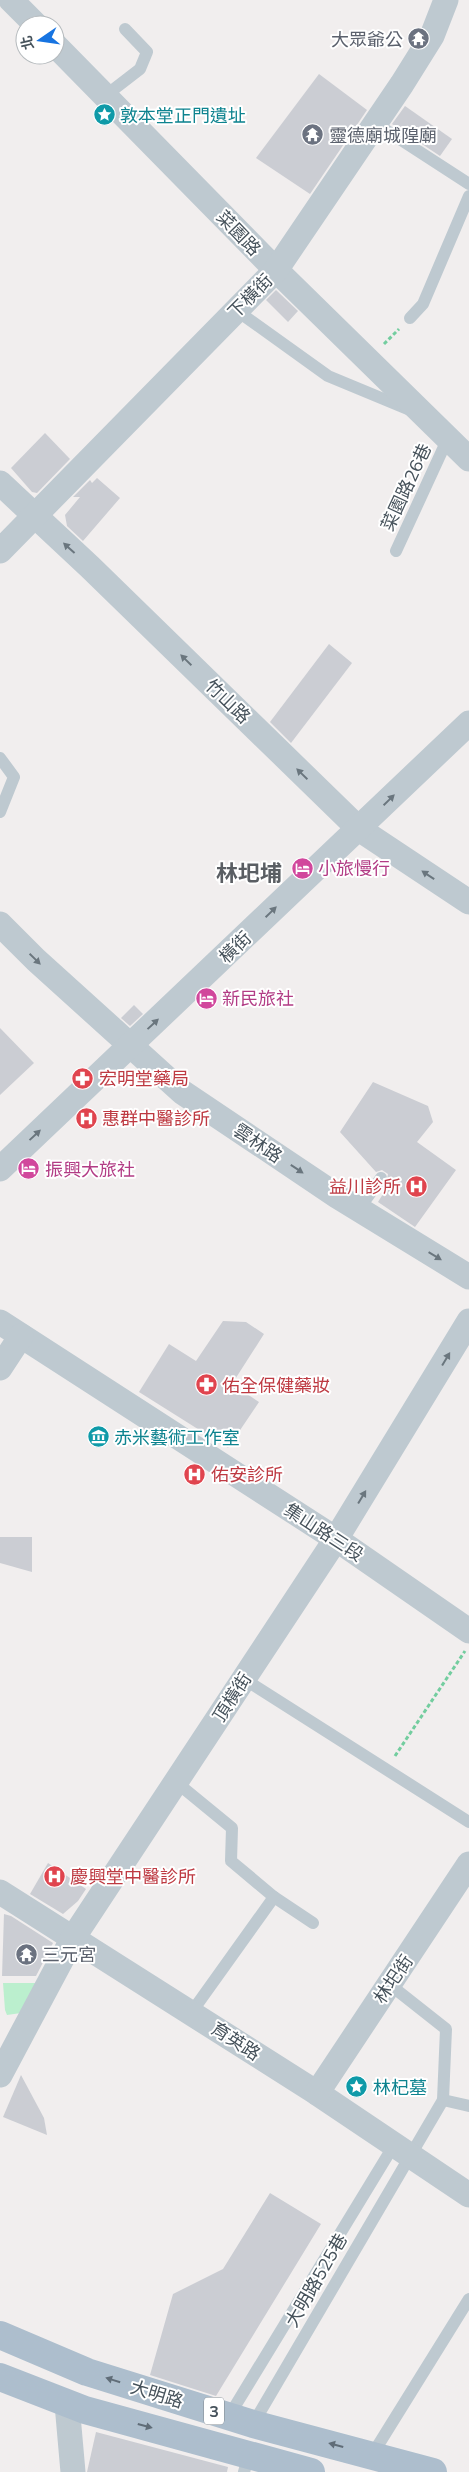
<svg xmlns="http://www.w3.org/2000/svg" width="469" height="2472" viewBox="0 0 469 2472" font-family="Mulish,'Noto Sans TC',sans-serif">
	<rect width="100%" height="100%" fill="#f1eeee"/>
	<polygon fill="#bbefce" points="3,1983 39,1983 21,2013 7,2015 5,2010"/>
	<g fill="#cbcdd3">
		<polygon points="319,74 367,110 310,194 256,158"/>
		<polygon points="405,106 452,139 440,156 392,124"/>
		<polygon points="276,290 298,311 288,322 266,300"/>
		<polygon points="45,433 70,459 37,493 32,492 11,468"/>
		<polygon points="97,478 120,498 83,541 67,526 65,515 80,497 73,497 90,480 92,483"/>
		<polygon points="329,644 352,663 291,743 270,722"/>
		<polygon points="134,1005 143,1014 130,1026 121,1018"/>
		<polygon points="0,1028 34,1063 0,1095"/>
		<polygon points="373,1082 428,1106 433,1122 417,1142 456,1170 415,1227 378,1202 388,1186 386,1184 388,1174 382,1170 376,1172 340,1132"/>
		<polygon points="223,1321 246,1322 264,1334 232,1384 259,1402 228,1448 139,1392 169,1344 196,1361"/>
		<polygon points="0,1537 32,1537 32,1572 0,1563"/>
		<polygon points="48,1863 86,1889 78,1901 63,1914 30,1894"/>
		<polygon points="4,1914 11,1916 53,1943 36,1976 2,1976"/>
		<polygon points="21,2075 44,2118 47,2135 3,2117"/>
		<polygon points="270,2193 321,2224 216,2396 150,2375 173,2294 223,2269"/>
		<polygon points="96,2432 228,2467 227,2472 87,2472"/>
	</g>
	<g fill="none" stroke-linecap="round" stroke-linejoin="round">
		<g stroke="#73cd9f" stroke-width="3" stroke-dasharray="4 2.5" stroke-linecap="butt">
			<polyline points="384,344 399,329"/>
			<polyline points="395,1756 465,1651"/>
		</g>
		<g stroke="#bec9d0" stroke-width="12">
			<polyline points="105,96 140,69 147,52 125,29"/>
			<polyline points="375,123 469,184"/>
			<polyline points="236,310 328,376 410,410"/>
			<polyline points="410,318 423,304 469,196"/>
			<polyline points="396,551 448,438"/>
			<polyline points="0,758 14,777 0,812"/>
			<polyline points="359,1209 381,1178"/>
			<polyline points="244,1679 469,1822"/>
			<polyline points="176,1782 232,1828 231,1861 274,1897 313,1923"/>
			<polyline points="191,2013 274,1897"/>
			<polyline points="443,2100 469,2106"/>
			<polyline points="229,2416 394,2145"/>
			<polyline points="253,2424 443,2100 446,2029 389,1984"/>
			<polyline points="372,2455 469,2299"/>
			<polyline points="244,2472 249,2455"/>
		</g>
		<g stroke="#bec9d0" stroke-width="25">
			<polyline points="11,0 36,25"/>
			<polyline points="55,45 276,270 469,459"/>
			<polyline points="0,483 90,567 359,829 469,902"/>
			<polyline points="0,551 276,270 402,84 432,36 446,0"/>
			<polyline points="0,924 36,960 182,1092 337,1196 469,1277"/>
			<polyline points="0,1169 469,723"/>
			<polyline points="0,1322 336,1539 469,1631"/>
			<polyline points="0,1368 21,1336"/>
			<polyline points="0,1892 317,2093 469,2195"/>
			<polyline points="0,2075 73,1938 336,1539 469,1321"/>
			<polyline points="317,2093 469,1864"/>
			<polyline points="67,2404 73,2472"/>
		</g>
		<g stroke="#adbecd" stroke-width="28">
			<polyline points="0,2335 87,2372 253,2424 433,2472"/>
			<polyline points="0,2377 85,2410 311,2472"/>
		</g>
	</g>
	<defs><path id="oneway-solid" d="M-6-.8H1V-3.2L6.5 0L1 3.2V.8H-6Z" transform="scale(1.25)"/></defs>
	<g fill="#6a767e">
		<use href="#oneway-solid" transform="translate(69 548) rotate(-138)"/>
		<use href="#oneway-solid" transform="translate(186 660) rotate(-136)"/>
		<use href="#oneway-solid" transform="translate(302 774) rotate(-136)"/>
		<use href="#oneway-solid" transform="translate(389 800) rotate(-44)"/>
		<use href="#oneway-solid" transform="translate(428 875) rotate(-146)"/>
		<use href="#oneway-solid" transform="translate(271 912) rotate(-44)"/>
		<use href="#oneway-solid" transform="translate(35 959) rotate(44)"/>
		<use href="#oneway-solid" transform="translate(153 1024) rotate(-43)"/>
		<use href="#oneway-solid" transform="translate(35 1135) rotate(-43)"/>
		<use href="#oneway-solid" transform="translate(297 1169) rotate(34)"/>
		<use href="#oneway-solid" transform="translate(435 1256) rotate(31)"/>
		<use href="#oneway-solid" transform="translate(446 1359) rotate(-59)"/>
		<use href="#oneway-solid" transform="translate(362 1497) rotate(-59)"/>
	</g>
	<g fill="#606d78">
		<use href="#oneway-solid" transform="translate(113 2380) rotate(-163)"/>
		<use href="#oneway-solid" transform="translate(145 2426) rotate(15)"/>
		<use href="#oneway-solid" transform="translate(336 2445) rotate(-165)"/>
	</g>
	<defs>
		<symbol id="temple-disc" viewBox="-11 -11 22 22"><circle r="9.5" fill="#6b7280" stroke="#fff"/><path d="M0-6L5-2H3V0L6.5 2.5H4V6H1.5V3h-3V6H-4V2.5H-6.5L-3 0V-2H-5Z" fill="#fff"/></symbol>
		<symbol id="sight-disc" viewBox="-11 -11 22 22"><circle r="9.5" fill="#0f9aa8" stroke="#fff"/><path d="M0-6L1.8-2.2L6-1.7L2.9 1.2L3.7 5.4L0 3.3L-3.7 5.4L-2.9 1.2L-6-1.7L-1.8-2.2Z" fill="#fff"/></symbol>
		<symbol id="hotel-disc" viewBox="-11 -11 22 22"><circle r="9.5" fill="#d1479c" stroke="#fff"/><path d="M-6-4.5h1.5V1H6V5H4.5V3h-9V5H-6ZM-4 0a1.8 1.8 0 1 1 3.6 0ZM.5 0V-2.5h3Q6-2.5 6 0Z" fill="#fff"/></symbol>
		<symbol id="pharmacy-disc" viewBox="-11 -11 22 22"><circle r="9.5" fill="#e0444e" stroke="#fff"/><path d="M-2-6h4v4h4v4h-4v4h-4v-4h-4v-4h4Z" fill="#fff"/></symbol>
		<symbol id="hospital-disc" viewBox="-11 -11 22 22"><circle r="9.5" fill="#e0444e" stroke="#fff"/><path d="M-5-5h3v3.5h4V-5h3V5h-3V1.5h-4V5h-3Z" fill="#fff"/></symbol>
		<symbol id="museum-disc" viewBox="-11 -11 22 22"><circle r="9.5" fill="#0f9aa8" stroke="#fff"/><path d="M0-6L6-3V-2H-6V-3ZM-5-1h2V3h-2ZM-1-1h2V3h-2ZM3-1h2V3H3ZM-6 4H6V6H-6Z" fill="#fff"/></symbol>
	</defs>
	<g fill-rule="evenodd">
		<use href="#temple-disc" x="406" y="26" width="25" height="25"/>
		<use href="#sight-disc" x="92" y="102" width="25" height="25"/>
		<use href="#temple-disc" x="300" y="122" width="25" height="25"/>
		<use href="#hotel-disc" x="290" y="856" width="25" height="25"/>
		<use href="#hotel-disc" x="194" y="986" width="25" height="25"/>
		<use href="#pharmacy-disc" x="70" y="1066" width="25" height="25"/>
		<use href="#hospital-disc" x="74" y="1106" width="25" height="25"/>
		<use href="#hotel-disc" x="16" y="1156" width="25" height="25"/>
		<use href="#hospital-disc" x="404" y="1174" width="25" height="25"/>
		<use href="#pharmacy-disc" x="194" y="1372" width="25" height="25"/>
		<use href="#museum-disc" x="86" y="1424" width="25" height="25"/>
		<use href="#hospital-disc" x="182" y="1462" width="25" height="25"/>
		<use href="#hospital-disc" x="42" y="1864" width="25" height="25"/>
		<use href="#temple-disc" x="14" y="1942" width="25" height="25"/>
		<use href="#sight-disc" x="344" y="2074" width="25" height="25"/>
	</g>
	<g text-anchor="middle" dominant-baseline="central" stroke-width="4" stroke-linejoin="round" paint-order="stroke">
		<rect fill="#fff" stroke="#7e868c" stroke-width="1" x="204" y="2397.5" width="20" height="27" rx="4"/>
		<g font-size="16" font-weight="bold" fill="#46525b">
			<text x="214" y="2411">3</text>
		</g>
		<g font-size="18" fill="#5b616d" stroke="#fff" text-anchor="start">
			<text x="403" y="39" text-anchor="end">大眾爺公</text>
			<text x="329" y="135">靈德廟城隍廟</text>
			<text x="42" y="1954">三元宮</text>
		</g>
		<g font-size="18" fill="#0d838f" stroke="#fff" text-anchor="start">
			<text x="120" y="115">敦本堂正門遺址</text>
			<text x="114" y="1437">赤米藝術工作室</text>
			<text x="373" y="2087">林杞墓</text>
		</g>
		<g font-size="18" fill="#46525b" stroke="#fff">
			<text transform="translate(239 233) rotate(46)">菜園路</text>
			<text transform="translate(250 296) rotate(-45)">下橫街</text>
			<text transform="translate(406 487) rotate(-65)">菜園路26巷</text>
			<text transform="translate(228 701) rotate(44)">竹山路</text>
			<text transform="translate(235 947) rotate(-44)">橫街</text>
			<text transform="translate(258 1143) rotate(34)">雲林路</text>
			<text transform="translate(324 1532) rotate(33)">集山路三段</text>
			<text transform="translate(232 1697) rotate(-57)">頂橫街</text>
			<text transform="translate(393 1979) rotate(-56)">林圯街</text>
			<text transform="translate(236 2041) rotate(33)">育英路</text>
			<text transform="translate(316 2280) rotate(-60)">大明路525巷</text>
			<text transform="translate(157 2394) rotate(17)">大明路</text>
		</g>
		<g font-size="18" fill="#b23c85" stroke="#fff" text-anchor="start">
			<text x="318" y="868">小旅慢行</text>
			<text x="222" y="998">新民旅社</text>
			<text x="45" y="1169">振興大旅社</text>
		</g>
		<g font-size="18" fill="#be3a42" stroke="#fff" text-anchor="start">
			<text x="99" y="1078">宏明堂藥局</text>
			<text x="102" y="1118">惠群中醫診所</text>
			<text x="401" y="1186" text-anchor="end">益川診所</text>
			<text x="222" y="1385">佑全保健藥妝</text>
			<text x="211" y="1474">佑安診所</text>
			<text x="70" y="1876">慶興堂中醫診所</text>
		</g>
		<g font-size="22" font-weight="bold" fill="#5a5e63" stroke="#fff">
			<text x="249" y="873">林圯埔</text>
		</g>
	</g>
	<g transform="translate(40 40) rotate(257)"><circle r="24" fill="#ffffff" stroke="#b5babd"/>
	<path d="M0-4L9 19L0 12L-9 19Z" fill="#1774e1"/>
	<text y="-8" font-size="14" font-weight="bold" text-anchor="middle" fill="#46525b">北</text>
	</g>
</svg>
